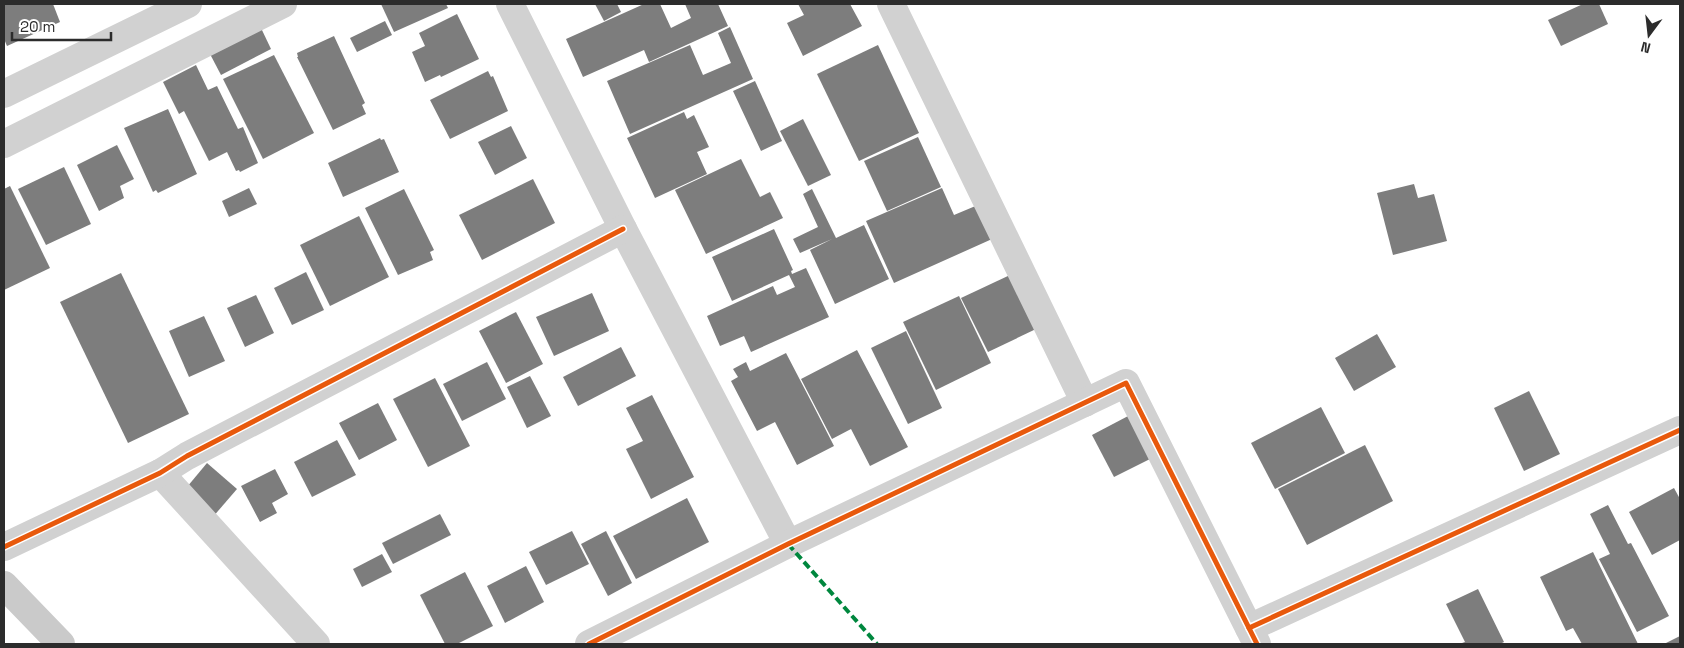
<svg xmlns="http://www.w3.org/2000/svg" width="1684" height="648" viewBox="0 0 1684 648" font-family="'Space Grotesk',sans-serif">
	<rect width="100%" height="100%" fill="#fff"/>
	<g fill="#7d7d7d">
		<polygon points="4,4 53,4 60,22 7,46 4,39"/>
		<polygon points="381,4 446,4 448,8 394,32"/>
		<polygon points="595,4 617,4 621,12 604,21"/>
		<polygon points="644,4 660,4 671,28 691,18 685,4 718,4 728,26 649,62 644,50 583,77 566,39"/>
		<polygon points="798,4 850,4 862,26 803,56 787,23 804,15"/>
		<polygon points="1583,4 1599,4 1608,24 1561,46 1548,20"/>
		<polygon points="457,14 479,59 441,77 440,75 425,82 412,52 425,46 419,33"/>
		<polygon points="385,21 392,35 357,52 350,38"/>
		<polygon points="730,27 753,79 630,134 607,81 690,45 703,75 731,63 718,33"/>
		<polygon points="261,28 271,49 221,75 210,54"/>
		<polygon points="334,36 365,103 362,105 366,114 333,130 297,57 298,57 297,53"/>
		<polygon points="878,45 919,133 859,161 817,74"/>
		<polygon points="274,55 314,133 263,159 223,79"/>
		<polygon points="196,65 208,90 217,86 238,129 243,127 258,163 240,172 239,170 236,171 227,152 209,161 184,111 179,114 163,82"/>
		<polygon points="488,71 491,77 493,76 508,111 450,139 430,100"/>
		<polygon points="755,81 782,141 761,151 733,91"/>
		<polygon points="168,109 197,174 158,193 156,190 153,192 124,128"/>
		<polygon points="684,112 687,119 694,115 709,147 697,152 707,174 655,198 627,138"/>
		<polygon points="803,119 831,175 808,186 780,131"/>
		<polygon points="511,126 527,158 495,175 478,142"/>
		<polygon points="918,137 941,187 887,211 864,161"/>
		<polygon points="380,138 381,140 384,139 399,172 343,197 328,163"/>
		<polygon points="117,145 134,179 120,186 124,198 99,211 77,165"/>
		<polygon points="741,159 760,197 770,192 783,218 706,254 675,190"/>
		<polygon points="64,167 91,224 46,245 18,189"/>
		<polygon points="533,179 555,223 482,260 459,215"/>
		<polygon points="1414,184 1418,198 1434,194 1447,241 1393,255 1377,193"/>
		<polygon points="10,186 50,268 4,290 4,189"/>
		<polygon points="249,188 257,204 229,217 222,201"/>
		<polygon points="942,188 954,215 985,202 1001,235 894,283 866,221"/>
		<polygon points="404,189 434,250 430,252 433,260 398,275 365,208"/>
		<polygon points="812,189 836,238 864,225 889,279 835,304 810,250 832,239 800,253 793,239 818,227 803,194"/>
		<polygon points="359,216 389,277 330,306 300,245"/>
		<polygon points="774,229 793,270 791,271 792,274 806,268 829,317 751,352 744,336 720,346 707,316 773,286 777,295 795,287 789,275 732,301 712,257"/>
		<polygon points="306,272 324,310 292,325 274,288"/>
		<polygon points="121,273 189,414 128,443 60,302"/>
		<polygon points="1010,275 1036,329 988,352 961,298"/>
		<polygon points="592,293 609,331 554,356 536,317"/>
		<polygon points="256,295 274,333 245,347 227,308"/>
		<polygon points="959,296 991,363 936,390 903,322"/>
		<polygon points="516,312 543,364 506,383 479,331"/>
		<polygon points="204,316 225,361 189,377 169,331"/>
		<polygon points="906,331 942,408 908,424 871,348"/>
		<polygon points="1377,334 1396,367 1354,391 1335,358"/>
		<polygon points="621,347 636,376 578,406 563,377"/>
		<polygon points="857,350 908,447 870,466 851,429 832,439 801,379"/>
		<polygon points="786,353 812,403 808,406 812,403 834,446 797,465 775,422 757,431 731,381 738,377 733,369 746,362 750,371"/>
		<polygon points="487,362 506,399 462,421 443,384"/>
		<polygon points="530,376 551,416 527,428 507,387"/>
		<polygon points="435,378 470,446 428,467 393,399"/>
		<polygon points="1529,391 1560,454 1524,471 1494,408"/>
		<polygon points="652,395 694,477 651,499 626,449 643,441 626,408"/>
		<polygon points="378,403 397,440 359,460 339,423"/>
		<polygon points="1321,407 1345,453 1275,489 1251,443"/>
		<polygon points="1130,415 1152,458 1114,477 1092,435"/>
		<polygon points="337,440 356,475 312,497 294,462"/>
		<polygon points="1365,445 1393,501 1307,545 1278,489"/>
		<polygon points="207,463 237,489 212,518 182,493"/>
		<polygon points="275,469 288,494 272,503 277,513 260,522 241,486"/>
		<polygon points="1674,488 1680,499 1680,540 1652,555 1629,512"/>
		<polygon points="687,498 709,542 636,579 613,536"/>
		<polygon points="1608,505 1628,544 1631,543 1669,616 1637,632 1599,559 1610,554 1590,514"/>
		<polygon points="440,514 451,535 393,564 382,543"/>
		<polygon points="572,531 589,564 546,585 529,552"/>
		<polygon points="606,531 632,583 608,596 581,544"/>
		<polygon points="1593,552 1638,644 1582,644 1573,628 1566,631 1540,577"/>
		<polygon points="382,554 392,572 362,587 353,569"/>
		<polygon points="526,566 544,602 505,623 487,586"/>
		<polygon points="465,572 493,626 457,644 445,644 420,595"/>
		<polygon points="1478,589 1504,642 1500,644 1459,644 1465,642 1446,604"/>
		<polygon points="1680,636 1680,644 1664,644"/>
	</g>
	<g fill="none" stroke-linecap="round" stroke-linejoin="round">
		<g stroke="#d1d1d1" stroke-width="28">
			<polyline points="510,4 623,229 788,544"/>
			<polyline points="891,4 1085,403"/>
			<polyline points="4,94 188,4"/>
			<polyline points="4,144 283,4"/>
			<polyline points="160,473 316,644"/>
			<polyline points="4,547 160,473 187,456 623,229"/>
			<polyline points="1249,628 1680,430"/>
			<polyline points="589,644 788,544 1126,383 1257,644"/>
		</g>
		<polyline stroke="#cacaca" stroke-width="28" points="4,585 61,644"/>
		<polyline stroke="#00873e" stroke-width="4" stroke-dasharray="8 4" stroke-linecap="butt" points="788,544 877,644"/>
		<defs>
			<g id="cycleway">
				<polyline points="4,547 160,473 187,456 623,229"/>
				<polyline points="1249,628 1680,430"/>
				<polyline points="589,644 788,544 1126,383 1257,644"/>
			</g>
		</defs>
		<use href="#cycleway" stroke="#fff" stroke-width="8"/>
		<use href="#cycleway" stroke="#e8590c" stroke-width="5"/>
	</g>
	<rect width="1684" height="648" fill="none" stroke="#2c2c2c" stroke-width="10"/>
	<g transform="translate(1649 35) rotate(195)" stroke="#ffffff" stroke-width="4" paint-order="stroke">
	<path d="M0-4L9 19L0 12L-9 19Z" fill="#2c2c2c"/>
	<text y="-8" font-size="14" font-weight="bold" text-anchor="middle" fill="#2c2c2c">N</text>
	</g>
	<path d="M12 32v8h99v-8" fill="none" stroke="#2c2c2c" stroke-width="2.5"/>
	<text x="20" y="32" font-size="15" fill="#2c2c2c" stroke="#ffffff" stroke-width="4" paint-order="stroke">20 m</text>
</svg>
